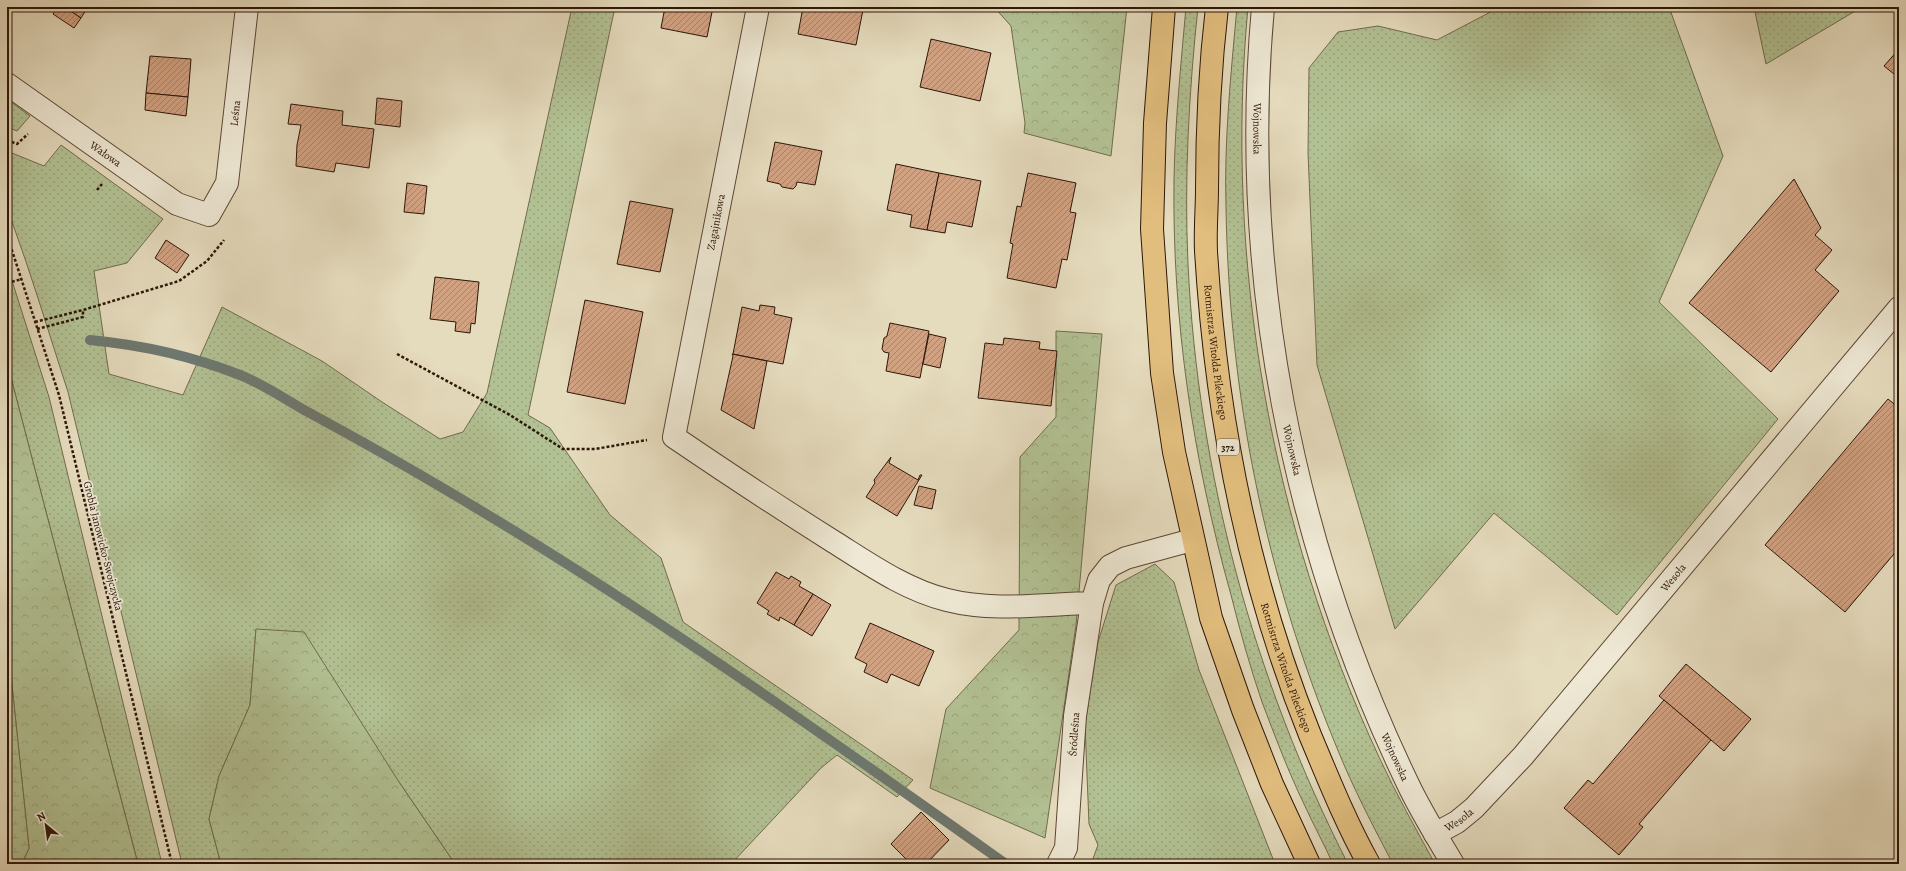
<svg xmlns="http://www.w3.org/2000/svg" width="1906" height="871" viewBox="0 0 1906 871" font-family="Alegreya,serif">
	<defs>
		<pattern id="grass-dots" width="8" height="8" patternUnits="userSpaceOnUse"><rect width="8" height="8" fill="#b2c193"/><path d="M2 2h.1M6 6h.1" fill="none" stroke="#99a57d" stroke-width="1.8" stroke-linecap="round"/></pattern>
		<pattern id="forest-crowns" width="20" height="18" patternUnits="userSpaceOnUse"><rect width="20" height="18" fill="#b2c193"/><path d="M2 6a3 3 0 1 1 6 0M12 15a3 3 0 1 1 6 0" fill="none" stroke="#99a57d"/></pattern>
		<pattern id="wetland-marsh" width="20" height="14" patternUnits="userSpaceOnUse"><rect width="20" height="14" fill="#b2c193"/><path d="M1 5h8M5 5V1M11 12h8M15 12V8" fill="none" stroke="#99a57d"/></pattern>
		<pattern id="building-hatch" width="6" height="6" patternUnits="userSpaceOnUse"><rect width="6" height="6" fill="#d1a282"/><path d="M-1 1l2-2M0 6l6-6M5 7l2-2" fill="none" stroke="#aa8368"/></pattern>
	</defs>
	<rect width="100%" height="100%" fill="#e5dbbd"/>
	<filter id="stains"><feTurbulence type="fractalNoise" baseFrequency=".005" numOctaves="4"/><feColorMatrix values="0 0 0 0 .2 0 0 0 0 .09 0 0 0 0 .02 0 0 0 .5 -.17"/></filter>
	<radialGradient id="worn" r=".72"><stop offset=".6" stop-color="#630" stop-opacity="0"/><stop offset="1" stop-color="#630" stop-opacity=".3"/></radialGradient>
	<g fill="url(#grass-dots)" stroke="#706c4e">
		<path d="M572 7H615L528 415 550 428 610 515 661 558 683 622 913 780 897 797 837 755 821 768 731 864H455L399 782 256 629 250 705 219 776 209 819 221 864H182L68 392C49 334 32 276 11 219L7 211V151L44 166 61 145 163 219 127 263 94 271 109 374 183 395 222 307 322 361 382 402 440 439 463 432 487 393Z"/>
		<path d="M1186 7H1198C1189 92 1184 178 1188 264 1198 473 1253 678 1348 864H1333C1324 844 1313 824 1304 804 1288 771 1275 736 1262 702 1250 667 1240 631 1231 595 1193 459 1172 321 1174 179 1175 122 1181 64 1186 7Z"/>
		<path d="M1237 7H1248C1224 262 1271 525 1379 757 1396 794 1416 829 1435 864H1393C1373 826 1353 788 1337 748 1265 575 1229 393 1226 207 1224 140 1231 73 1237 7Z"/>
		<polygon points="1500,7 1669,7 1723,156 1659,302 1778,419 1617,615 1494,513 1395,629 1317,365 1308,153 1309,68 1338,32 1378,26 1437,40"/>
		<polygon points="1754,7 1862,7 1766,64"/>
		<polygon points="7,99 30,116 17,131 7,127"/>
		<polygon points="7,265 49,397 162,864 138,864 9,370 7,359"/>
		<polygon points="1155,564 1174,582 1199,670 1275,864 1091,864 1098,845 1089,824 1085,725 1098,642 1116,585"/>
	</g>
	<g fill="url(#forest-crowns)" stroke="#706c4e">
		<polygon points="994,7 1127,7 1111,156 1024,133 1025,123 1011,26"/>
		<polygon points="1056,331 1102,334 1076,625 1045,838 930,788 946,709 1019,630 1020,457 1056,417"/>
		<polygon points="7,359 9,370 138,864 22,864 29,848 7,637"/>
		<polygon points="256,629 304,632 399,782 455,864 221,864 209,819 219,776 250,705"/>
	</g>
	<polygon fill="url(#wetland-marsh)" stroke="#706c4e" points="7,637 29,848 22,864 7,864"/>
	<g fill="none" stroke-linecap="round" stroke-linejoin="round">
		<path stroke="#6d7870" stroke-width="10" d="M90 340C142 345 192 356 240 375 263 384 285 399 306 411 352 436 397 461 441 487 637 602 821 733 1006 864"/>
	</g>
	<g fill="url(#building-hatch)" stroke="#2e1608">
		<polygon points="58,7 65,7 81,18 74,28 53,14"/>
		<polygon points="65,7 88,7 81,18"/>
		<polygon points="665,7 713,7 707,37 661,28"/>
		<polygon points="803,7 850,7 863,10 856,45 798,34"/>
		<polygon points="931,39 991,53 980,101 920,87"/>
		<polygon points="1899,49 1899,78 1884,66"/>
		<polygon points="150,56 191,59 188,97 146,93"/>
		<polygon points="146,93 188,97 186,116 145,110"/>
		<polygon points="377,98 402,101 400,127 375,124"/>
		<polygon points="291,104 343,111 342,125 374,129 369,168 336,163 334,172 296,166 297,145 301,125 288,124"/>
		<polygon points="775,142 822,151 815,185 797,182 796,186 793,189 782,187 780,184 767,181"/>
		<polygon points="896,164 939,173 927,230 910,227 912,215 887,210"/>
		<polygon points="939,173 981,181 972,227 947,222 945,233 927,230"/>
		<polygon points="1028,173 1076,183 1070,212 1076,213 1067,260 1062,259 1056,288 1007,278 1013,244 1010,243 1017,206 1021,207"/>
		<polygon points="1794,179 1821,228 1815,235 1832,250 1815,270 1839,291 1771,372 1689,303"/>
		<polygon points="407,183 427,186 424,214 404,212"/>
		<polygon points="630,201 673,209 660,272 617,264"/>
		<polygon points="166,240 189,255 177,273 155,258"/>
		<polygon points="435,277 479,282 475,324 471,323 470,333 455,331 456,322 430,319"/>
		<polygon points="585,300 643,312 625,404 567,392"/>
		<polygon points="760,305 775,307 774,314 792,318 783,364 733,354 742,307 759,311"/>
		<polygon points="890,323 929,331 920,378 886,371 889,353 884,352 882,349 884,338 887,336"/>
		<polygon points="929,334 946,338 940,368 923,364"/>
		<polygon points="1004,338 1040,342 1039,349 1057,351 1051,406 978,398 985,343 1003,345"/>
		<polygon points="732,354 767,361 754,429 721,410 733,356"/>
		<polygon points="1888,399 1899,408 1899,548 1845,612 1765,545"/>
		<polygon points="891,457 889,463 918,480 920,475 922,475 897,516 866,497 875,483 874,480"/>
		<polygon points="919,486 936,490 932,509 914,505"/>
		<polygon points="776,572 789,579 791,576 801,582 799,586 813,594 794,625 780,617 779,621 767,614 769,611 757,603"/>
		<polygon points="813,594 831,605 812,636 794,625"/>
		<polygon points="870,623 934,651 919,686 891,674 887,683 864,672 867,664 855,658"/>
		<polygon points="1686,664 1751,719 1724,751 1659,696"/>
		<polygon points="1664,700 1711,740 1639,824 1643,827 1619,855 1564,808 1588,780 1593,784"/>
		<polygon points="921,812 949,840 926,864 911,864 891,844"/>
	</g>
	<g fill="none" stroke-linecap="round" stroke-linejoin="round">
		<defs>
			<g id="minor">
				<path d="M758 7 674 437C727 473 780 508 834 542 869 564 906 590 947 600 994 612 1044 604 1092 603L1099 580 1110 566 1126 558 1192 540"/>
				<path id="s1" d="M1263 7C1239 272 1292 542 1407 782 1420 810 1437 837 1453 864"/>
				<path id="s2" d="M7 84 177 204 209 215 227 183 247 7"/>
				<path id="s3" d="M1435 834 1457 822 1474 808 1523 756 1899 308"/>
				<path id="s4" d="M1058 864 1066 848 1075 716 1092 603"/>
			</g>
			<g id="major">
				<polyline points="1164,7 1155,123 1152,229 1162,373 1174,452 1211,618 1243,710 1272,784 1309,864"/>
				<path id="s5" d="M1217 7C1210 67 1207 128 1207 189 1207 209 1205 230 1206 251 1216 417 1248 581 1310 735 1328 778 1346 823 1369 864"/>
			</g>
		</defs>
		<use href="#minor" stroke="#5c4735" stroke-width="24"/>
		<use href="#major" stroke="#2e1608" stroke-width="24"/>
		<g stroke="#2e1608" stroke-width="2.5" stroke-dasharray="3 2" stroke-linecap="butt">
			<polyline points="7,140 17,144 28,134"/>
			<polyline points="97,190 102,184"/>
			<polyline points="7,235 59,395 172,864"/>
			<polyline points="7,283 22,279"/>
			<polyline points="35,322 83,310 179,281 207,261 224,240"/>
			<polyline points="37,329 83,317 83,310"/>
			<polyline points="397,354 510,415 563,449 595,449 647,440"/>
		</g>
		<use href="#minor" stroke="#eee8d4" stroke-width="22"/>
		<use href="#major" stroke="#e2be7e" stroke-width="22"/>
	</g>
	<g text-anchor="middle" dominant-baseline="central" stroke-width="3.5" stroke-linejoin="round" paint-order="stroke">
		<rect fill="#eee8d4" stroke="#685545" stroke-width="1" x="1217" y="439" width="22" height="16" rx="3"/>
		<g font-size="10" font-weight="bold" fill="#2e1608">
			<text x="1228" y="447">372</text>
		</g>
		<g font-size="11" fill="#2e1608" stroke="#eee8d4">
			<text stroke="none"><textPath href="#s2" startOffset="349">Leśna</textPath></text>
			<text stroke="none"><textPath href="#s1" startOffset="122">Wojnowska</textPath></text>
			<text stroke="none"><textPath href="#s2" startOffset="121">Wałowa</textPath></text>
			<text transform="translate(716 222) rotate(-79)">Zagajnikowa</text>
			<text stroke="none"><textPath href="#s5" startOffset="346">Rotmistrza Witolda Pileckiego</textPath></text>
			<text stroke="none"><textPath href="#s1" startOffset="446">Wojnowska</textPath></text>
			<text transform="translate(103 546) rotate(76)">Grobla Janowicko-Swojczycka</text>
			<text stroke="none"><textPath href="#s3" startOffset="352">Wesoła</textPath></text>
			<text stroke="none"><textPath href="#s5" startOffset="670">Rotmistrza Witolda Pileckiego</textPath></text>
			<text stroke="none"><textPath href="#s4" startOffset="132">Śródleśna</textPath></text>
			<text stroke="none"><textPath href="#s1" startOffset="770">Wojnowska</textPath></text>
			<text stroke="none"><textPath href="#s3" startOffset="28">Wesoła</textPath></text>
		</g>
	</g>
	<rect width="1906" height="871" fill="none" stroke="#e5dbbd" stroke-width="24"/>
	<rect x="8" y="8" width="1890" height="855" fill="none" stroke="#2e1608" stroke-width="2"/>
	<rect x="12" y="12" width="1882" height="847" fill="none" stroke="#2e1608"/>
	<g transform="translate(46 825) rotate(331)" stroke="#eee8d4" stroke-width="3" paint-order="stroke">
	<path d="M0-3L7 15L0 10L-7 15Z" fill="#2e1608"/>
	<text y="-6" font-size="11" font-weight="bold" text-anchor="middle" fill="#2e1608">N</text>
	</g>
	<rect width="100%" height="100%" filter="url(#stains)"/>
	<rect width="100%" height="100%" fill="url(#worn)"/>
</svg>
